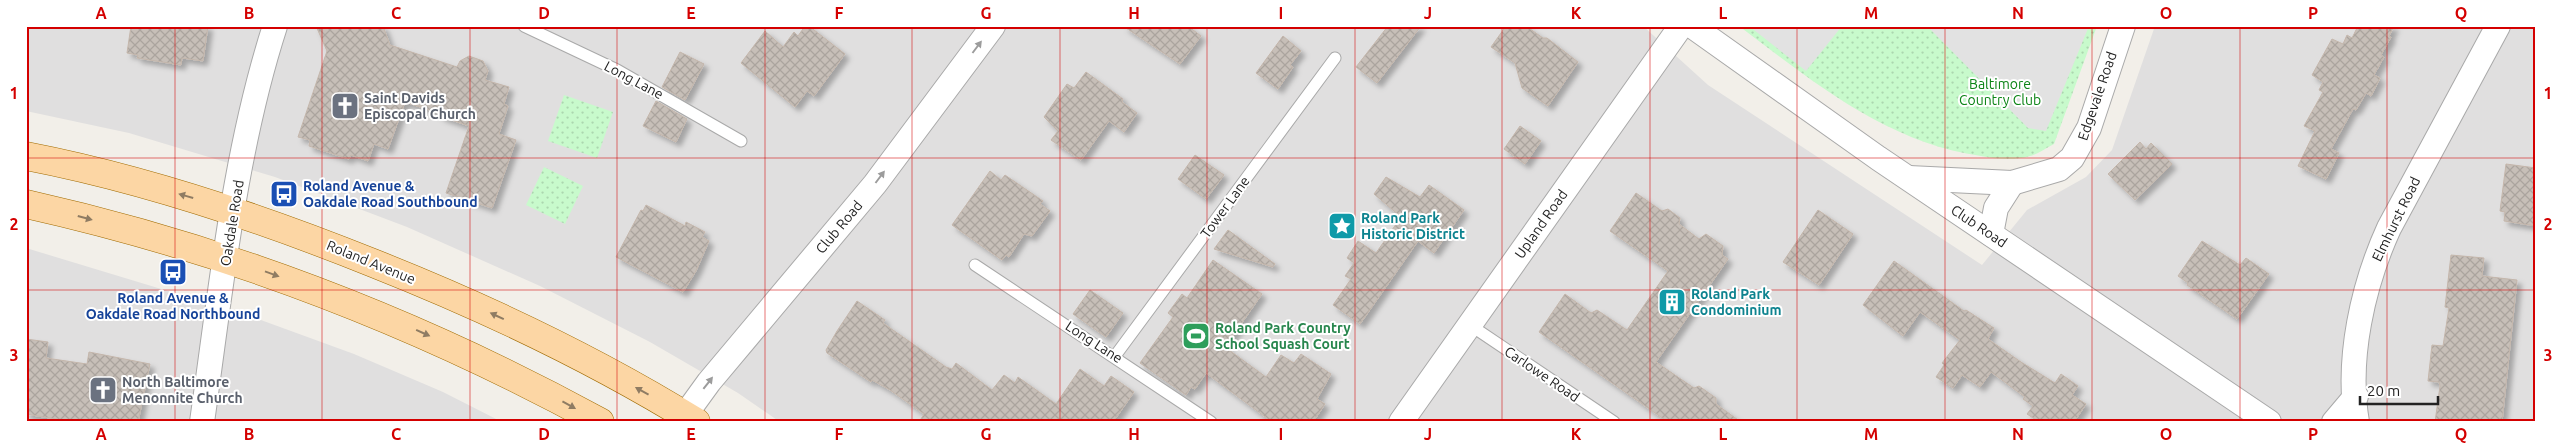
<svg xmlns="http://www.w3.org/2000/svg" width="2562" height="448" viewBox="0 0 2562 448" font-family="Ubuntu,sans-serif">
	<defs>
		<pattern id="park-dots" width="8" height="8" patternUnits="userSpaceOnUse" patternTransform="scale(1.25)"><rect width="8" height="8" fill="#c8facc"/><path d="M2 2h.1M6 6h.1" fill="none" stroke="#acd6af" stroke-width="1.8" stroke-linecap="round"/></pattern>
		<pattern id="building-cross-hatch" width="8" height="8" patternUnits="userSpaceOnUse" patternTransform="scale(1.25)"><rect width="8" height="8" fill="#c7bfb8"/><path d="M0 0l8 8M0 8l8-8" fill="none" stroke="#aba49e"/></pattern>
		<filter id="shadow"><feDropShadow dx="4.5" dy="4.5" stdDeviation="2.5" flood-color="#0004"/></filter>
	</defs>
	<rect width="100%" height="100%" fill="#f2efe9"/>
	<g fill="#e0dfdf">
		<polygon points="26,26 1643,26 1708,85 1982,265 2027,210 2086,177 2112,150 2155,26 2536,26 2536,422 780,422 738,393 650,342 540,286 407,227 275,177 129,133 26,111"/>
		<polygon points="26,248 247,315 354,354 443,392 502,422 26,422"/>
	</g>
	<g fill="url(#park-dots)">
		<path d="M1739 26H2097L2054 144C2046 148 2038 154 2030 156 2014 161 1997 159 1981 156 1887 143 1812 81 1739 26Z"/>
		<polygon points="564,95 613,112 597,158 548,141"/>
		<polygon points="544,167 583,186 565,224 526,205"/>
	</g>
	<g fill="#e2e2e2">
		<polygon points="1749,26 1842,26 1806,71"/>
		<polygon points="1927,26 2089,26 2046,131 2028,128"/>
	</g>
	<g fill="url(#building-cross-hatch)" stroke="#c4b6ab" filter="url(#shadow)">
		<polygon points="131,26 208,26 203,61 182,58 181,65 137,58 138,55 127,53"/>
		<polygon points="316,26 383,26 390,45 457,67 460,61 469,56 483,61 488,71 485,80 509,87 504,104 508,106 499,134 516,140 492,208 446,193 469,126 440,116 441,114 405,102 388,149 374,144 368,161 351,155 349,159 309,146 310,140 298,137 327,51"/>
		<polygon points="805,26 809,26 845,54 814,96 807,91 795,107 741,63 765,31 783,47 794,32 798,36"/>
		<polygon points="1123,26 1188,26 1201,36 1180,64"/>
		<polygon points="1388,26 1421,26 1377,83 1356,67"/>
		<polygon points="1506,26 1526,26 1543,38 1547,38 1578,62 1548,106 1522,88 1515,63 1491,47"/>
		<polygon points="2358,26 2394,26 2389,36 2391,37 2381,55 2384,57 2374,75 2380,78 2371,96 2366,93 2356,110 2353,109 2331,149 2339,153 2326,179 2298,166 2315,131 2304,126 2323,92 2319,90 2323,82 2312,75 2332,39 2343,44 2347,35 2352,38"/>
		<polygon points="1283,36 1301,51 1290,65 1293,67 1278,89 1256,73"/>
		<polygon points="680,52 704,64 685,100 662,87"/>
		<polygon points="1086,72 1123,99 1122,102 1137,113 1124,132 1109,121 1081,160 1051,140 1058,131 1044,117 1067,84 1074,88"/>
		<polygon points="656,101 687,119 676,142 643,126"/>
		<polygon points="1520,126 1541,141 1525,164 1504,149"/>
		<polygon points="2140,142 2146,149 2151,143 2172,164 2135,200 2108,174"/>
		<polygon points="1195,155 1224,175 1206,199 1178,179"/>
		<polygon points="2506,164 2536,168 2536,226 2504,221 2505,212 2500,211"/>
		<polygon points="990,171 1001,180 1005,175 1043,201 1040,204 1050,211 1032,236 1024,234 1009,257 1006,255 1002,260 952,225"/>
		<polygon points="1386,177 1420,197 1429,185 1464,210 1434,253 1418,241 1360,324 1333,305 1351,279 1345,276 1354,263 1347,258 1358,241 1376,253 1401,217 1374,194"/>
		<polygon points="1636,193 1662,211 1668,209 1680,218 1679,224 1699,239 1706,234 1723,246 1722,255 1728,259 1656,362 1694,388 1699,386 1716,398 1716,404 1741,422 1668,422 1539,332 1565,294 1591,313 1597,310 1627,330 1668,271 1610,231"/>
		<polygon points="646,205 685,226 686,222 705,232 702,237 709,241 696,271 683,292 616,257 641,210 643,211"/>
		<polygon points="1818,210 1853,234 1819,285 1783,262"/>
		<polygon points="1228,230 1275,264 1273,267 1214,249"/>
		<polygon points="2202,241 2240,265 2246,258 2269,274 2237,319 2187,285 2188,283 2178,276"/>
		<polygon points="2451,255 2484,258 2482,276 2517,280 2502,422 2435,422 2440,386 2439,382 2428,381 2432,345 2443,346 2449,308 2445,307"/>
		<polygon points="1213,260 1262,294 1225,347 1266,377 1281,355 1294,363 1301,354 1331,374 1317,399 1325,404 1313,422 1272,422 1206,373 1195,389 1191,387 1186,395 1140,363 1173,317 1168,313 1182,294 1187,298"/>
		<polygon points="1894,261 1964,311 1966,310 1994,328 1988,339 2021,362 2055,383 2061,374 2078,386 2072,395 2086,404 2074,422 2039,422 2027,414 2033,406 2023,399 2025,397 1991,372 1980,387 1962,375 1953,388 1936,377 1944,365 1942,363 1960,340 1920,312 1903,336 1863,305"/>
		<polygon points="1090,290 1123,313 1106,337 1073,314"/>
		<polygon points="857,301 885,320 883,323 946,367 952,369 956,363 992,390 1004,375 1015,383 1018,377 1056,404 1080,369 1104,386 1111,376 1134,392 1113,422 919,422 924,414 890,390 872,380 871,382 827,353 826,350 837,331"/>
		<polygon points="26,339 48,342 46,358 87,364 89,352 150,364 138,422 74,422 26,414"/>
	</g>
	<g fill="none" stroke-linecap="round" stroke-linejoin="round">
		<defs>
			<g id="lane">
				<polyline points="524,26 617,70 741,141"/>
				<polyline points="975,265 1211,422"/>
				<polyline points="1470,325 1614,422"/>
				<polyline points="1115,356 1335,58"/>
			</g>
			<g id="street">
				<polyline points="1692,26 1878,158 2269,422"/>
				<polyline points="1909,178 2012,183 2059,169 2072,158 2089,128 2123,26"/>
				<polyline points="1991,234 1996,208 2012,183"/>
				<path d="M202 422C221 290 234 153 275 26"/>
				<polyline points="680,422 709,382 875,184 993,26"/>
				<polyline points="1401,422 1681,26"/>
				<polyline points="2334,422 2356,396"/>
				<path d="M2357 422C2346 359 2363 285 2389 228L2498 26"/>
			</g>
			<g id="primary">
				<path d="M26 156C145 179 261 218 373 263 484 307 594 359 696 422"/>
				<path d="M26 204C227 249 419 323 600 422"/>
			</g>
		</defs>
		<use href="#lane" stroke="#a9a9a9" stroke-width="13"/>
		<use href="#street" stroke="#a9a9a9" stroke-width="26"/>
		<use href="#primary" stroke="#a06b00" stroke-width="29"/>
		<use href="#lane" stroke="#fff" stroke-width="11"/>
		<use href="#street" stroke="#fff" stroke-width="24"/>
		<use href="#primary" stroke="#fcd6a4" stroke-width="28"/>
	</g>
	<defs><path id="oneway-solid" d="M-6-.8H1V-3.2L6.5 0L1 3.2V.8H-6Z" transform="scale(1.25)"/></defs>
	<g fill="#9c9c9c">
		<use href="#oneway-solid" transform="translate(977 47) rotate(-53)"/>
		<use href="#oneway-solid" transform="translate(880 177) rotate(-53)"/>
		<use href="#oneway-solid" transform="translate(708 383) rotate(-52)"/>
	</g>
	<g fill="#8f7c63">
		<use href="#oneway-solid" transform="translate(186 196) rotate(-164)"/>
		<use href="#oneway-solid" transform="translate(85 218) rotate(15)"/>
		<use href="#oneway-solid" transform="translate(272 274) rotate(20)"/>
		<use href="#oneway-solid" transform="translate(497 316) rotate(-155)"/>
		<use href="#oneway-solid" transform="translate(423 333) rotate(24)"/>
		<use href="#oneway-solid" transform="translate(642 391) rotate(-151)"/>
		<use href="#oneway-solid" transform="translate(569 405) rotate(29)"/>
	</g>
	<path fill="none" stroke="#d40000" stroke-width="1" stroke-opacity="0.55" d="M175 26V422M322 26V422M470 26V422M617 26V422M765 26V422M912 26V422M1060 26V422M1207 26V422M1355 26V422M1502 26V422M1650 26V422M1797 26V422M1945 26V422M2092 26V422M2240 26V422M2387 26V422M26 158H2536M26 290H2536"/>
	<defs>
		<symbol id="church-square" viewBox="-11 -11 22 22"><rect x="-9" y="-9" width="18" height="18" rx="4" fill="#6b7280" stroke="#fff"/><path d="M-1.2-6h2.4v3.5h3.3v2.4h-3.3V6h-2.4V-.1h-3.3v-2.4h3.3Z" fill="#fff"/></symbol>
		<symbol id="bus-square" viewBox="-11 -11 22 22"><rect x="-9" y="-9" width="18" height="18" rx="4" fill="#1a4fb4" stroke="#fff"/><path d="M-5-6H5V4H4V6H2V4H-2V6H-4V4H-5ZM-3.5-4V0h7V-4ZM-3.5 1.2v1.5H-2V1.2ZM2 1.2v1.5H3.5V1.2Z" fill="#fff"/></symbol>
		<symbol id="sight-square" viewBox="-11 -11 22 22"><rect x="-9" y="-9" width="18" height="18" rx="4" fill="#0f9aa8" stroke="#fff"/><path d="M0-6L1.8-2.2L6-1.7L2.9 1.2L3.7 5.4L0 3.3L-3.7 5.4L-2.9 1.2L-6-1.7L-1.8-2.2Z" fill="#fff"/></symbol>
		<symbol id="building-square" viewBox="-11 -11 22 22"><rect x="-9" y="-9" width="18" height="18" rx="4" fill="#0f9aa8" stroke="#fff"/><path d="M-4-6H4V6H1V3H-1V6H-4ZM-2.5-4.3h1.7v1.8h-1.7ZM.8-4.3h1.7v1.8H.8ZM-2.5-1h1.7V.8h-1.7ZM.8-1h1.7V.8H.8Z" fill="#fff"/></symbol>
		<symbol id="stadium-square" viewBox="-11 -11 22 22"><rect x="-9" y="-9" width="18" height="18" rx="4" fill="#2e9e5b" stroke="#fff"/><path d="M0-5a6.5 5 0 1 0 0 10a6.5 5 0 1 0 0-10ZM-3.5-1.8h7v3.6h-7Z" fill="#fff"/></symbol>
	</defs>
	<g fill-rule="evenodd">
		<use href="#church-square" x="329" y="90" width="32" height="32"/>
		<use href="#bus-square" x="268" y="178" width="32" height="32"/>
		<use href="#sight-square" x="1326" y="210" width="32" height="32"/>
		<use href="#bus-square" x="157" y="256" width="32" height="32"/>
		<use href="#building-square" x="1656" y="286" width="32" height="32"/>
		<use href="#stadium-square" x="1180" y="320" width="32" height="32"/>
		<use href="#church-square" x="87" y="374" width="32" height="32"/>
	</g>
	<g text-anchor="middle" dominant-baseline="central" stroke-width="4" stroke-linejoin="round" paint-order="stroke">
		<g font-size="14" fill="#222" stroke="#fff">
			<text transform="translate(634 80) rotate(28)">Long Lane</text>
			<text transform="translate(2097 96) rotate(-71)">Edgevale Road</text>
			<text transform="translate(1225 207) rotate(-54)">Tower Lane</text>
			<text transform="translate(2396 219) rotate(-64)">Elmhurst Road</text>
			<text transform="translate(232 223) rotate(-81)">Oakdale Road</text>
			<text transform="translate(1541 224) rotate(-55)">Upland Road</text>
			<text transform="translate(1979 226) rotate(34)">Club Road</text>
			<text transform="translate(839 227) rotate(-50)">Club Road</text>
			<text transform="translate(371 262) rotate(22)">Roland Avenue</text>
			<text transform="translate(1094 342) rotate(33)">Long Lane</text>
			<text transform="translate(1542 374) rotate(34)">Carlowe Road</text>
		</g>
		<g font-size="14" fill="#0c8416" stroke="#fff">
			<text x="2000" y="84">Baltimore<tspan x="2000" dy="16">Country Club</tspan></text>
		</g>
		<g font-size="14" font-weight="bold" fill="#5b616d" stroke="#fff" text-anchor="start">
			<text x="364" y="98">Saint Davids<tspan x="364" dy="16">Episcopal Church</tspan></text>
			<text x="122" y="382">North Baltimore<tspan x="122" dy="16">Menonnite Church</tspan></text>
		</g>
		<g font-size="14" font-weight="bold" fill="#164399" stroke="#fff" text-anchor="start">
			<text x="303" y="186">Roland Avenue &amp;<tspan x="303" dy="16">Oakdale Road Southbound</tspan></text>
			<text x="173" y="298" text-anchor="middle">Roland Avenue &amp;<tspan x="173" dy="16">Oakdale Road Northbound</tspan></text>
		</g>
		<g font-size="14" font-weight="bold" fill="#0d838f" stroke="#fff" text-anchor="start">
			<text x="1361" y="218">Roland Park<tspan x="1361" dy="16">Historic District</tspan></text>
			<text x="1691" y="294">Roland Park<tspan x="1691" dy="16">Condominium</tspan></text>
		</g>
		<g font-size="14" font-weight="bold" fill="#27864d" stroke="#fff" text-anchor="start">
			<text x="1215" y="328">Roland Park Country<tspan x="1215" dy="16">School Squash Court</tspan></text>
		</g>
	</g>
	<rect width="2562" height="448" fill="none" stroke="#ffffff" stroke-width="55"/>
	<path d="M2360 396v8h78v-8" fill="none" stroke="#222222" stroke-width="2.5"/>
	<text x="2367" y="396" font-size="15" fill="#222222" stroke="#ffffff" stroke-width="4" paint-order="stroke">20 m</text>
	<rect x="28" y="28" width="2506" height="392" fill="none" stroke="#d40000" stroke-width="2"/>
	<g font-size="16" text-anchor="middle" font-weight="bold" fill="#d40000">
		<text x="101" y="19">A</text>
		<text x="249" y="19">B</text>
		<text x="396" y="19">C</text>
		<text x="544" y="19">D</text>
		<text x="691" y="19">E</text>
		<text x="839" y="19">F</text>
		<text x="986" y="19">G</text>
		<text x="1134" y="19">H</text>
		<text x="1281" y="19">I</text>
		<text x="1428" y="19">J</text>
		<text x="1576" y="19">K</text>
		<text x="1723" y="19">L</text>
		<text x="1871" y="19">M</text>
		<text x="2018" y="19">N</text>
		<text x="2166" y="19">O</text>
		<text x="2313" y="19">P</text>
		<text x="2461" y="19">Q</text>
		<text x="14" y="99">1</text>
		<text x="2548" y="99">1</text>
		<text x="14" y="230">2</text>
		<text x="2548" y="230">2</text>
		<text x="14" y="361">3</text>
		<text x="2548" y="361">3</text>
		<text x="101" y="440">A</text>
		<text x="249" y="440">B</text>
		<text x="396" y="440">C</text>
		<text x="544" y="440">D</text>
		<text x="691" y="440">E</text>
		<text x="839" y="440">F</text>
		<text x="986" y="440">G</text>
		<text x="1134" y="440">H</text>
		<text x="1281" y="440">I</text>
		<text x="1428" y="440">J</text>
		<text x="1576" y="440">K</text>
		<text x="1723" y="440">L</text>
		<text x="1871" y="440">M</text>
		<text x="2018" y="440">N</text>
		<text x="2166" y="440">O</text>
		<text x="2313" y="440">P</text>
		<text x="2461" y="440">Q</text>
	</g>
</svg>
